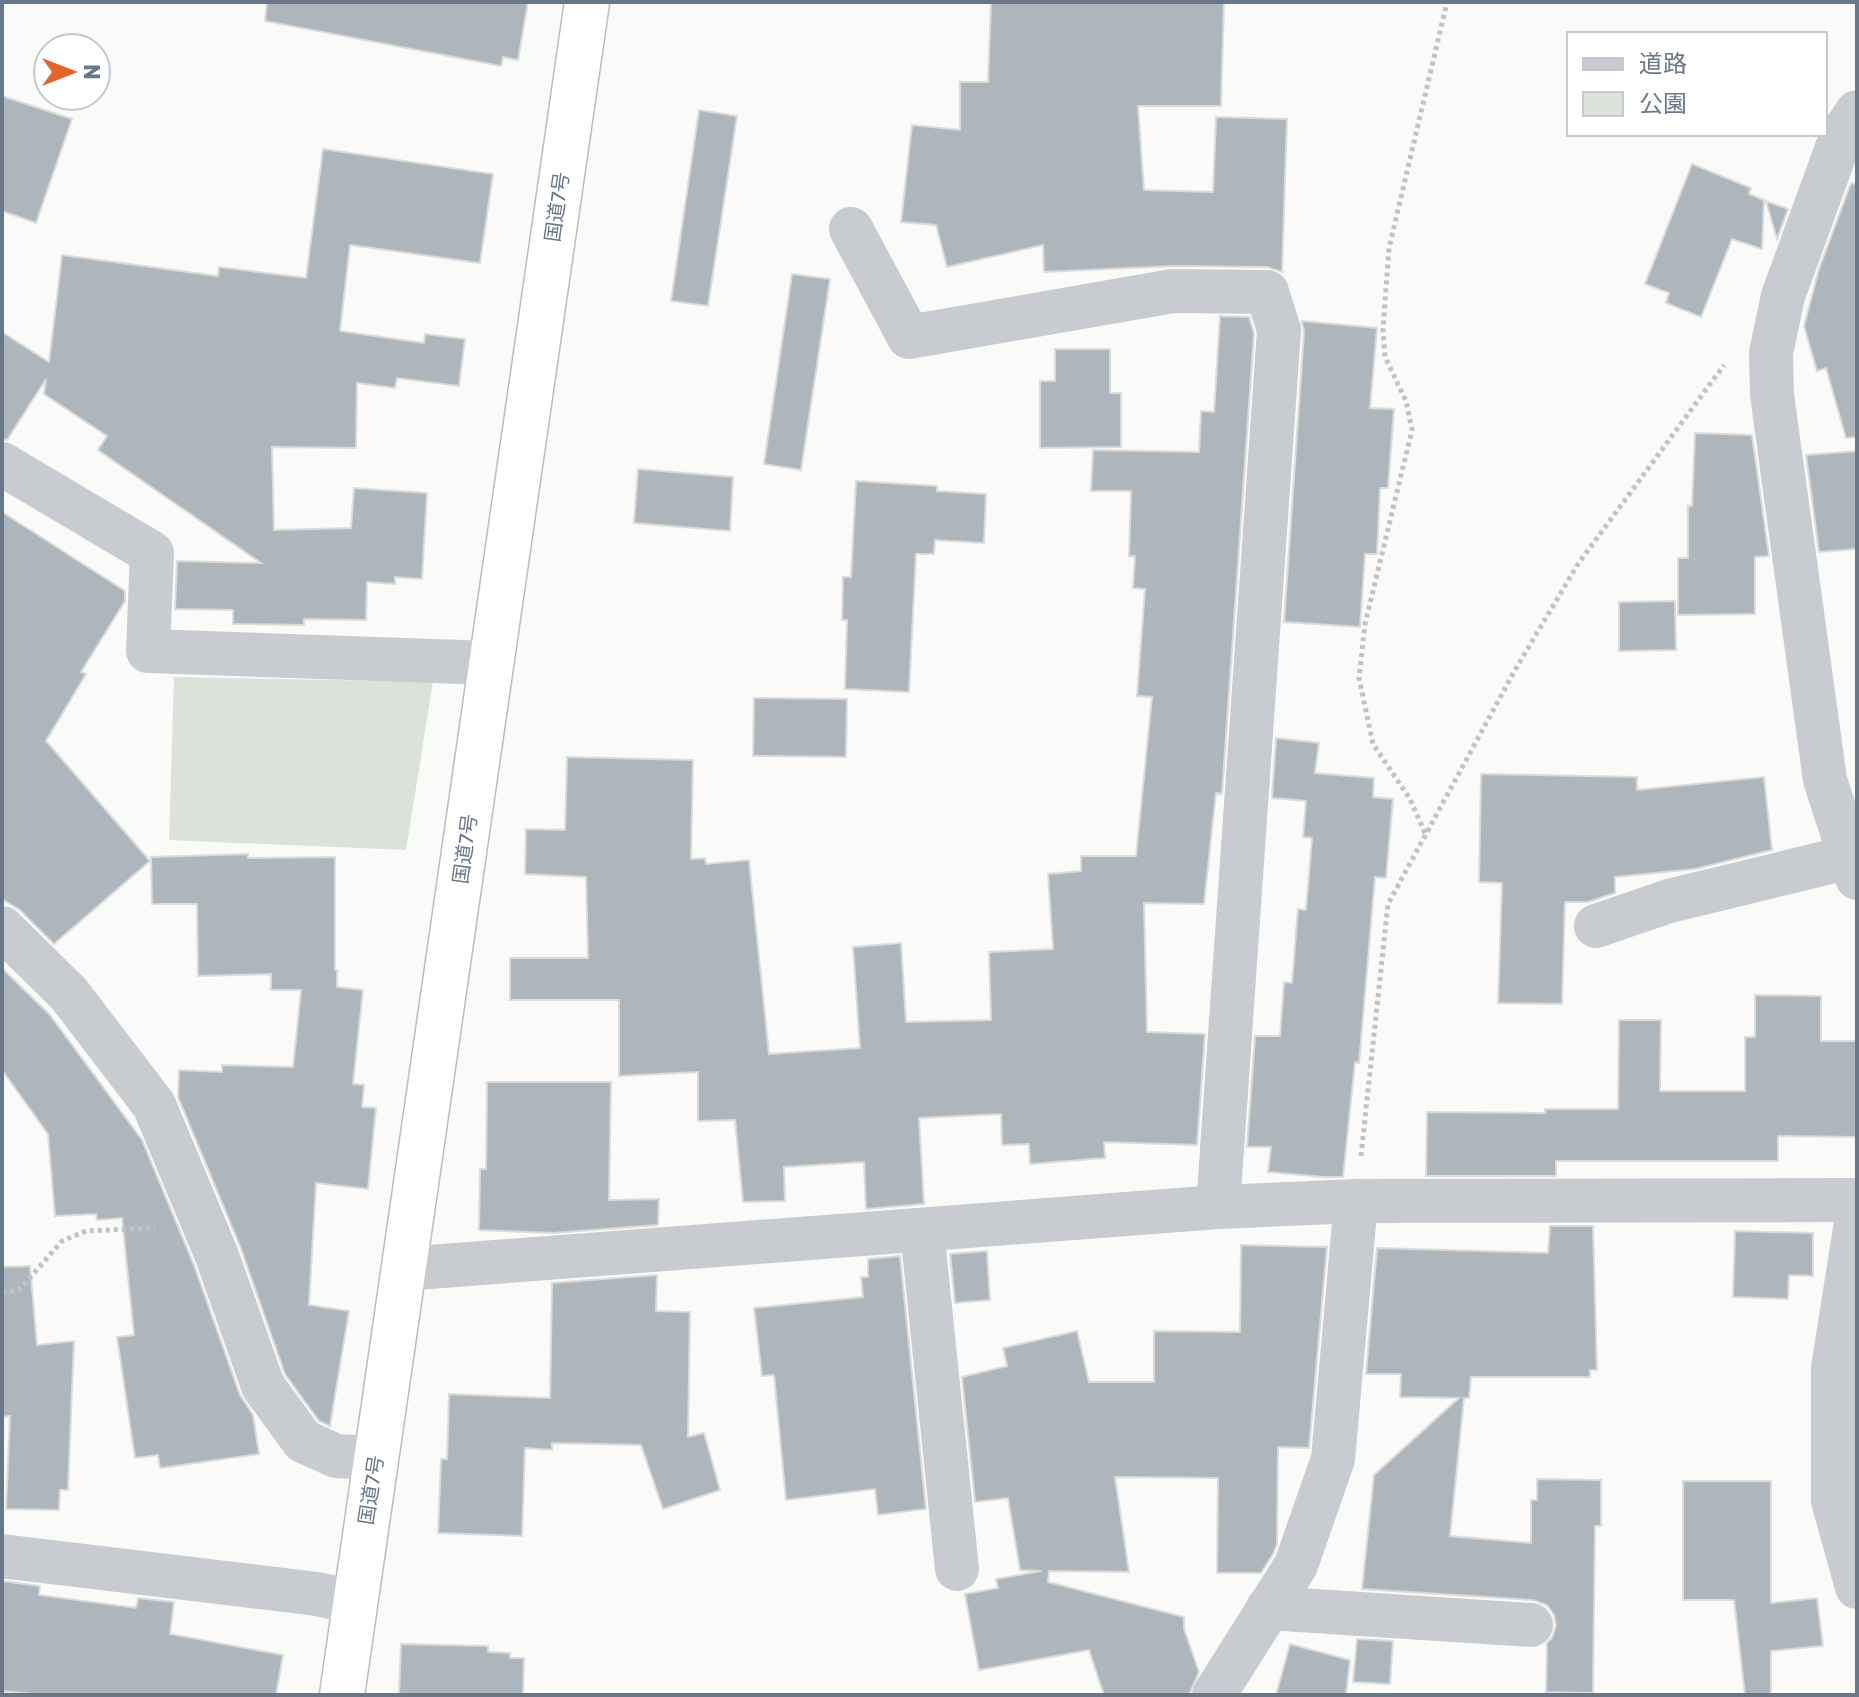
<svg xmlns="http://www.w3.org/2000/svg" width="1859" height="1697" viewBox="0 0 1859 1697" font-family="Rubik,'Noto Sans JP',sans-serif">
	<rect width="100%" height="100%" fill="#fafaf8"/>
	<polygon fill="#dbe2d9" points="174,677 433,682 406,850 169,840"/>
	<g fill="#aeb6bd" stroke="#dbdcda" stroke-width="2">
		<polygon points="267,2 528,2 518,60 503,57 501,66 265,21"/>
		<polygon points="991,2 1224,2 1221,106 1138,106 1144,190 1213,192 1216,117 1287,119 1282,272 1267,267 1173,266 1044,272 1043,245 947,267 936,225 901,222 912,125 960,130 960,82 988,82"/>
		<polygon points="2,96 72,119 36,223 2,211"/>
		<polygon points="699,110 737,116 708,306 671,301"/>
		<polygon points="323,149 493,174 480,263 350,245 340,331 424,343 425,334 465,339 459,386 397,378 395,388 357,383 356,448 272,447 274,530 351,528 354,488 427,493 422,579 395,577 395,584 367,582 366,620 304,619 304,625 233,624 233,610 175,609 177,561 261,563 98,450 107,436 44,394 46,379 7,440 2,439 2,332 49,362 62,255 218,276 219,267 306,278"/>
		<polygon points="1692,164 1751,188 1749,194 1764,200 1762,249 1732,239 1701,317 1666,303 1669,293 1645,284"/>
		<polygon points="1851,183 1857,184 1857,437 1846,438 1826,368 1817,371 1804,326 1819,269"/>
		<polygon points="1766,201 1788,209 1777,239"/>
		<polygon points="792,274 830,279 801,470 764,464"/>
		<polygon points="1220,316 1249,317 1254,333 1222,794 1216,793 1204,904 1144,903 1147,1032 1205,1034 1197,1145 1104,1142 1105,1158 1030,1164 1029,1144 1002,1145 1001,1114 919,1118 924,1204 866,1209 864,1162 784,1167 785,1201 743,1202 735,1120 698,1121 698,1072 619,1076 619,1000 510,1000 510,958 588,958 586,877 525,874 526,829 565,830 567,757 693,760 691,859 705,858 706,864 749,860 769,1054 860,1048 853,947 901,943 906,1022 991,1020 989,952 1053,949 1048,874 1081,871 1081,856 1136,856 1152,697 1137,696 1145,589 1133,588 1135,556 1129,556 1131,491 1091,491 1093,450 1199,452 1201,411 1214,412"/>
		<polygon points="1302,321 1377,328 1370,408 1394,409 1388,488 1380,488 1377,554 1365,554 1360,627 1284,622 1304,332"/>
		<polygon points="1055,349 1110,349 1110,393 1121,393 1121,447 1040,448 1040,381 1055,381"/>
		<polygon points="1695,433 1752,435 1769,556 1755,557 1755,614 1678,615 1678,558 1688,558 1688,506 1692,506"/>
		<polygon points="1857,451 1857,549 1819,552 1806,455"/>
		<polygon points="638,469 733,477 730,531 634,523"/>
		<polygon points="856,481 937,486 937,491 986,494 984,543 935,540 934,554 916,554 909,692 845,689 847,620 842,620 843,577 851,577"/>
		<polygon points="2,512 125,591 125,601 81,672 86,674 46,741 150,861 54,944 20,910 2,899"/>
		<polygon points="1675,601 1676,650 1619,651 1619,602"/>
		<polygon points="754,698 847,699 846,757 753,756"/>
		<polygon points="1276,738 1319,743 1315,773 1374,778 1373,797 1393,799 1386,878 1375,877 1359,1063 1355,1062 1343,1177 1324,1177 1268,1172 1271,1147 1247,1147 1255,1036 1280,1036 1284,982 1292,983 1298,909 1306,910 1312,838 1303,837 1306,801 1272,798"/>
		<polygon points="1481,774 1637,777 1637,790 1764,777 1772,850 1695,869 1615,877 1615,893 1588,902 1565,902 1562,1004 1498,1003 1502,883 1479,882"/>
		<polygon points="248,854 248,858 335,857 335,970 337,970 337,987 363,990 353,1084 364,1085 362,1107 376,1108 368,1189 316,1183 309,1305 349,1311 330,1426 319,1421 285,1374 240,1246 178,1097 179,1070 222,1072 222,1065 293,1067 301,990 271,990 271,974 198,976 197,904 152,904 151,857"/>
		<polygon points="2,968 50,1015 142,1140 194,1265 240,1395 253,1415 259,1454 160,1468 158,1455 135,1458 117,1337 134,1335 122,1218 97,1220 96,1214 55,1216 48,1134 2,1070"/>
		<polygon points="1755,995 1821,996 1821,1041 1857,1041 1857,1137 1778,1136 1778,1161 1556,1161 1556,1176 1426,1176 1427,1112 1545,1113 1545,1109 1618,1109 1619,1020 1661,1020 1660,1091 1745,1091 1745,1037 1755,1037"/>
		<polygon points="487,1082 611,1082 609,1200 659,1199 658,1225 553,1233 479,1230 480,1169 486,1169"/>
		<polygon points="1550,1226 1593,1226 1597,1370 1590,1370 1590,1377 1471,1377 1469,1398 1464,1398 1450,1536 1531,1543 1531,1500 1537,1500 1537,1479 1601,1480 1601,1526 1595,1526 1593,1693 1546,1692 1547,1643 1552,1638 1556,1626 1554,1615 1547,1605 1533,1600 1362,1589 1374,1475 1459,1398 1400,1397 1401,1374 1366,1374 1377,1248 1548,1253"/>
		<polygon points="1735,1231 1813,1233 1813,1276 1789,1275 1788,1299 1733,1297"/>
		<polygon points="1241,1245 1327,1247 1309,1448 1278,1447 1277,1544 1273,1554 1261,1573 1217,1573 1218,1478 1115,1477 1129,1572 1049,1571 1048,1582 1184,1617 1184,1629 1199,1672 1189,1695 1104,1695 1089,1650 979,1670 965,1594 998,1588 996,1579 1042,1571 1020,1570 1008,1498 975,1502 962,1377 1007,1366 1003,1348 1077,1331 1089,1382 1154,1382 1154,1331 1240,1332"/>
		<polygon points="987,1251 990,1300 955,1303 950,1254"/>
		<polygon points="900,1256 926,1509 878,1515 875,1489 786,1500 774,1375 762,1376 754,1308 863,1297 861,1277 868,1277 868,1259"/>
		<polygon points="30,1266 37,1345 74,1341 68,1490 60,1490 59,1510 6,1509 10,1416 2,1417 2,1267"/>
		<polygon points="657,1275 656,1311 690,1312 688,1437 704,1433 720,1490 663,1509 641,1445 552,1443 552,1450 525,1448 522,1536 438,1533 441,1459 447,1459 449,1394 550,1398 552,1283"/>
		<polygon points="1683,1481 1771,1481 1771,1603 1817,1598 1823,1646 1771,1651 1771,1695 1745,1695 1734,1600 1683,1600"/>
		<polygon points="2,1581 40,1586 39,1595 136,1608 138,1598 174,1602 170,1634 283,1655 276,1695 45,1695 2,1691"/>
		<polygon points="1357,1639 1393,1641 1390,1684 1353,1682"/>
		<polygon points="401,1644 488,1646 488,1652 510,1653 510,1658 524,1658 523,1695 399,1695"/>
		<polygon points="1290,1644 1350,1660 1346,1695 1276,1695"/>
	</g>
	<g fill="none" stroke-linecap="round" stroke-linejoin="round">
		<defs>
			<polyline id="highway" points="342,1695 587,2"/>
		</defs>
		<use href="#highway" stroke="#b9bcc0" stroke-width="47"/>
		<g stroke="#c0c2c5" stroke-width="5" stroke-dasharray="4 4" stroke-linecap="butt">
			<polyline points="1425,833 1410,799 1373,744 1359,678 1365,624 1412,430 1406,401 1385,357 1383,329 1389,248 1447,2"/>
			<polyline points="1361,1156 1388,904 1515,670 1578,564 1724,365"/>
			<polyline points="2,1293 20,1289 62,1241 86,1231 155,1228"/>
		</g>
		<g stroke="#c8cbcf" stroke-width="44">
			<polyline points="1857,112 1842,134 1783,296 1771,353 1772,395 1825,780 1857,878"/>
			<polyline points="851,229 909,337 1173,291 1267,292 1279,330 1218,1207"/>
			<polyline points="2,464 152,553 148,651 492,663"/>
			<polyline points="1596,926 1669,901 1850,857"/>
			<polyline points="2,928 69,994 154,1105 217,1256 263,1386 303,1441 336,1456 376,1458"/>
			<polyline points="1857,1216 1833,1368 1833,1501 1857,1587"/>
			<polyline points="922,1230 957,1569"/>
			<polyline points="403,1269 1218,1207 1356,1201 1857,1200"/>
			<polyline points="2,1556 317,1594 353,1602"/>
			<polyline points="1268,1608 1531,1625"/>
			<polyline points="1214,1695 1296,1565 1333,1459 1356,1201"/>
		</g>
		<use href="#highway" stroke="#fff" stroke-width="44"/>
	</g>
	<g text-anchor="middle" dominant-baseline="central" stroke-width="8" stroke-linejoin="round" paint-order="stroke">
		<g font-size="20" fill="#697889" stroke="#fff">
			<text transform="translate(557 207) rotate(-82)">国道7号</text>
			<text transform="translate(465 849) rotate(-82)">国道7号</text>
			<text transform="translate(371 1490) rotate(-81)">国道7号</text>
		</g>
	</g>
	<rect width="1859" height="1697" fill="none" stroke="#697889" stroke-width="8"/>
	<rect x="1567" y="32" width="260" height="104" fill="#ffffff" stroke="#c3c9d0" stroke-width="2"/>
	<rect x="1583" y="58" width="40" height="12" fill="#c8cbcf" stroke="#c3c9d0" stroke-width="2"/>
	<text x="1639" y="72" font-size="24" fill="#697889">道路</text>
	<rect x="1583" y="92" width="40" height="24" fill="#dbe2d9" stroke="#c3c9d0" stroke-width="2"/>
	<text x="1639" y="112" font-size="24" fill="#697889">公園</text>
	<g transform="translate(72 72) rotate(90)"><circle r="38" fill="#ffffff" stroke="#c3c9d0" stroke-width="2"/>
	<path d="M0-6L14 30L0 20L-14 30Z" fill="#e4642d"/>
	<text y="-12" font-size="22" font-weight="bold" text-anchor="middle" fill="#697889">N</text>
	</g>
</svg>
